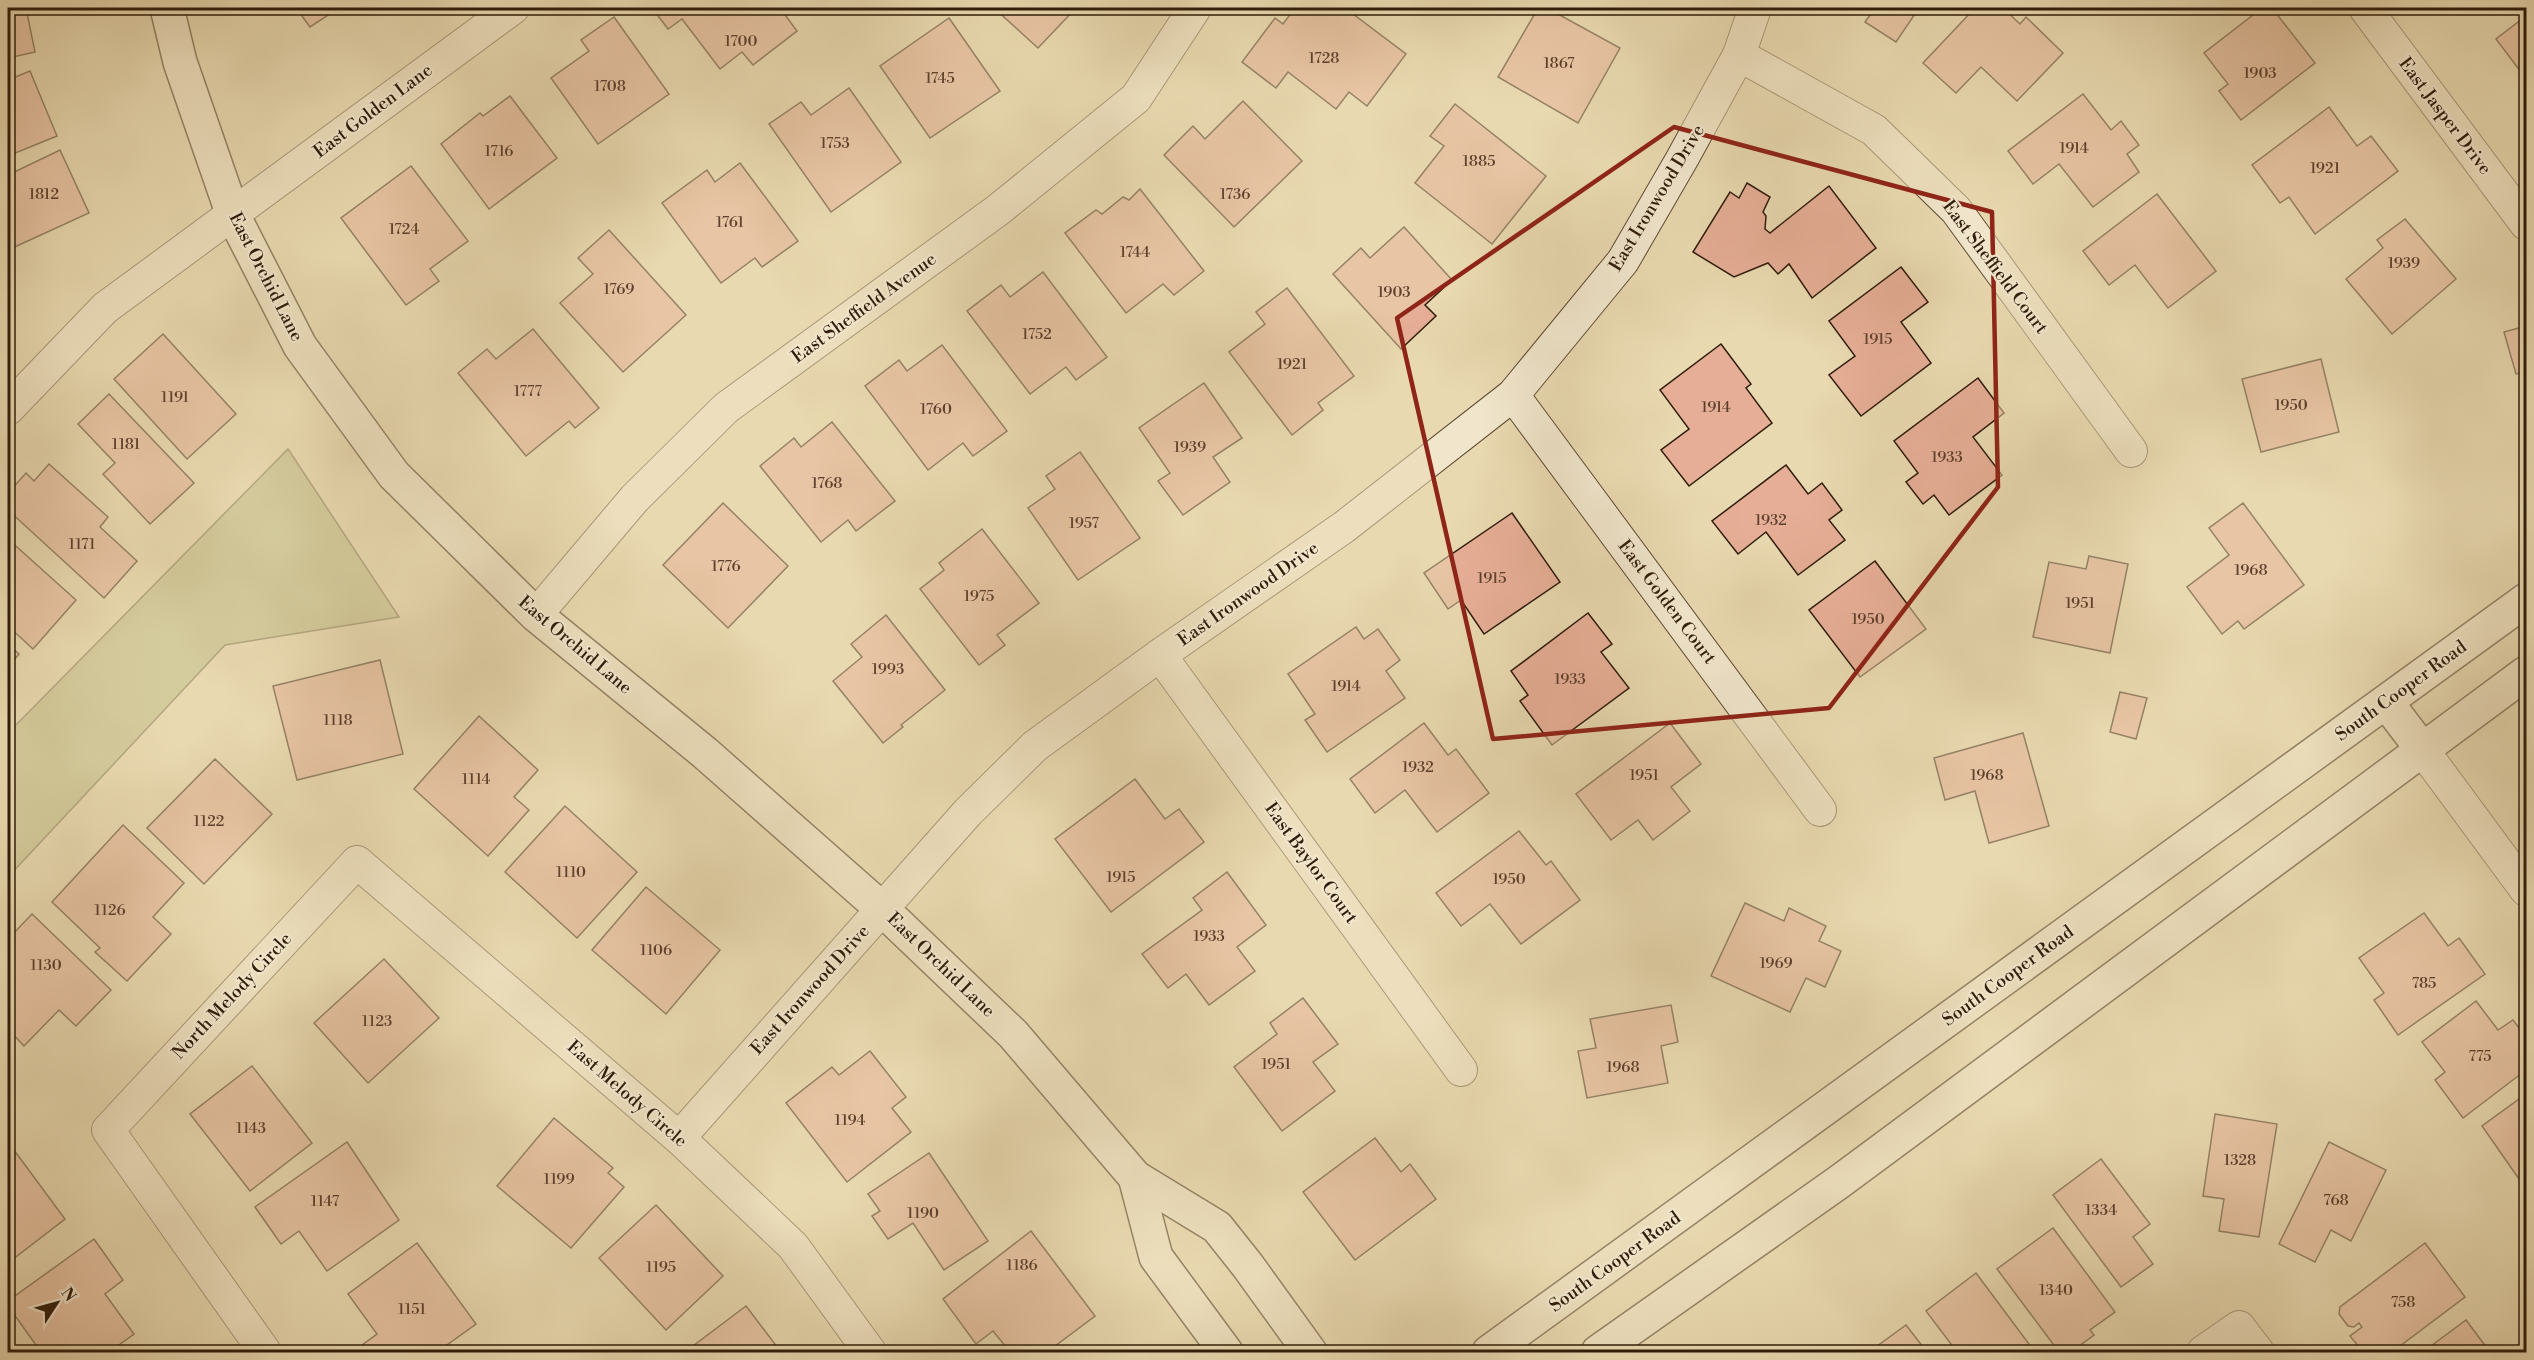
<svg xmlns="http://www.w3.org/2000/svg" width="2534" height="1360" viewBox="0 0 2534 1360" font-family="'Libre Bodoni',serif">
	<rect width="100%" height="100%" fill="#e9d9b0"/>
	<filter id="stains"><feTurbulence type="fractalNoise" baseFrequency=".00333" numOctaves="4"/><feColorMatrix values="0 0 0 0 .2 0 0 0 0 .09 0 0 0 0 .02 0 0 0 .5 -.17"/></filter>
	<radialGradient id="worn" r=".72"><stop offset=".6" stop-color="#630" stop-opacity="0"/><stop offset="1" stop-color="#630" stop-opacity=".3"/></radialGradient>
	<polygon fill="#bdbd86" stroke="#766c48" stroke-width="1.5" points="288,449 399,617 225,645 8,877 8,733"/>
	<g fill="#e6ae96" stroke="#2f1c0a" stroke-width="1.5">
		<polygon points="8,8 26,8 35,52 8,58"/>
		<polygon points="296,8 339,8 310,27"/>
		<polygon points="652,8 780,8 797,31 753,65 742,52 720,69 682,19 668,29"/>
		<polygon points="994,8 1076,8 1038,48"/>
		<polygon points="1295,8 1345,8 1406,54 1367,106 1349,92 1336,109 1288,72 1276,88 1242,62 1275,18 1283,24"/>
		<polygon points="1538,8 1547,8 1620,48 1578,123 1498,77"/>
		<polygon points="1875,8 1919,8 1896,42 1865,22"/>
		<polygon points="1975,8 2003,8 2020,24 2026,17 2063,53 2017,101 1981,67 1956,93 1923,63"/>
		<polygon points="2262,8 2272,8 2315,63 2241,120 2219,91 2228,84 2204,53"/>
		<polygon points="2526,16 2526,67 2521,72 2496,39"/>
		<polygon points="614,17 669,94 598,144 551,78 589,51 581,40"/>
		<polygon points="949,18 1000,91 930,138 880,66"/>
		<polygon points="30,71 57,136 8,156 8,80"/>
		<polygon points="849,88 901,162 831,212 769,124 801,102 811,115"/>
		<polygon points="2083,94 2111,130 2121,121 2139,145 2127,154 2139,172 2093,207 2059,164 2033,184 2008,151"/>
		<polygon points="510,96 557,158 489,209 441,144 480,113 483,116"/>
		<polygon points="1243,101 1302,161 1234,227 1164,155 1193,126 1205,139"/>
		<polygon points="1455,104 1546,176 1492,244 1415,183 1444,146 1430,136"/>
		<polygon points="2329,107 2357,146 2371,136 2398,171 2315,234 2289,197 2280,203 2252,165"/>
		<polygon points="60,150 89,213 8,250 8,175"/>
		<polygon points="740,163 798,241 762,267 755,258 721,283 662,203 707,170 715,182"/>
		<polygon points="411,166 468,241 430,269 439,281 406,305 341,218"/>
		<polygon points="1747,183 1770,197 1763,212 1766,216 1765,229 1770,233 1829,186 1876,248 1812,298 1789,264 1778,274 1768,263 1734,277 1693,252 1730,192 1739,198"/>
		<polygon points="1140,189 1204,271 1174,295 1163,284 1126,313 1065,233 1096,210 1102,214 1123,197 1129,200"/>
		<polygon points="2157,194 2216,271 2168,308 2135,265 2109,285 2083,251"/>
		<polygon points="2405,219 2456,279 2392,334 2346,279 2383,248 2377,240"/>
		<polygon points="1404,227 1452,280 1425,305 1436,316 1401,349 1333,274 1361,248 1370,258"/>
		<polygon points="609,230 686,315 623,372 560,303 593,274 578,258"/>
		<polygon points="1901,267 1928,302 1901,322 1931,363 1861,416 1829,375 1855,356 1829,321"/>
		<polygon points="1043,272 1107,357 1076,380 1066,367 1030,394 967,311 1001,285 1010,297"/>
		<polygon points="1287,288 1354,376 1318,403 1323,410 1292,435 1229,352 1265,324 1256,312"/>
		<polygon points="2526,326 2526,372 2516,374 2504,332"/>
		<polygon points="533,329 599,408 575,428 569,421 526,456 458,373 487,349 496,359"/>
		<polygon points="163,334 236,414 187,459 114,379"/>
		<polygon points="1721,344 1751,384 1746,388 1772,423 1689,486 1661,450 1689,429 1660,390"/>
		<polygon points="942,345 1007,431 973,456 963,443 928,470 865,386 899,360 907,371"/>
		<polygon points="2321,359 2339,432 2261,452 2242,379"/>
		<polygon points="1978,378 2004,413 1973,437 2002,475 1949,515 1934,495 1923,504 1906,482 1918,473 1894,441"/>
		<polygon points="1204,383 1242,438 1213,457 1230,482 1183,515 1158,481 1170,473 1139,428"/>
		<polygon points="109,394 194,483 150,524 103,474 115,463 78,424"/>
		<polygon points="832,422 895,501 856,531 848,520 821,542 760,466 794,438 801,447"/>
		<polygon points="1080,452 1140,538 1078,580 1028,508 1055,489 1046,476"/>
		<polygon points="49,464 108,517 100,527 137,561 104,598 8,510 8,493 26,473 34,481"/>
		<polygon points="1786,465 1808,494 1822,483 1842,510 1829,520 1845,540 1798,575 1766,532 1738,554 1712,521"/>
		<polygon points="723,503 788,566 728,628 663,565"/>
		<polygon points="2243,503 2304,585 2244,629 2238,621 2222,634 2187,587 2229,555 2209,528"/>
		<polygon points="1512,513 1560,582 1484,634 1461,600 1448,609 1424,573"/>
		<polygon points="982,529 1039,603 997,635 1005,645 979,665 920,589 944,570 939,563"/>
		<polygon points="8,539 76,600 33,649 8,626"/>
		<polygon points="2089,556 2128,564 2110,653 2033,637 2049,562 2086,569"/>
		<polygon points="1875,561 1926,629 1860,677 1809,610"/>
		<polygon points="1588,613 1612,644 1601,652 1629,688 1552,745 1520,701 1528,695 1511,671"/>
		<polygon points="886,615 945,690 901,725 903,727 883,743 833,681 862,657 851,644"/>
		<polygon points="1356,627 1364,639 1378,629 1400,660 1386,671 1405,698 1327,752 1305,720 1315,714 1288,674"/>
		<polygon points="8,644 19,654 8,667"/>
		<polygon points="380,660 403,754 297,780 273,686"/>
		<polygon points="2120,692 2147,698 2136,739 2110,732"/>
		<polygon points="479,716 538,770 514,797 529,810 488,856 414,789"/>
		<polygon points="1424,723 1448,755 1456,749 1489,793 1437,832 1405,790 1375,813 1350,779"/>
		<polygon points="1670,723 1701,764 1671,787 1690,811 1653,840 1638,820 1611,840 1576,794"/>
		<polygon points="2023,733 2049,826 1989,843 1975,791 1945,800 1934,758"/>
		<polygon points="215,759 272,814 204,884 147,828"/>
		<polygon points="1135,779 1165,819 1179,809 1204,842 1111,912 1055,839"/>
		<polygon points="565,806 637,872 577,938 505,872"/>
		<polygon points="123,825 184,883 153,917 171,934 127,981 95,952 100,948 52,902"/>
		<polygon points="1519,831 1546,865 1551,861 1580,900 1521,944 1490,904 1461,926 1436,893"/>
		<polygon points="1227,872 1266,925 1237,947 1255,971 1209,1005 1186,974 1168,988 1142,954 1202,910 1193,898"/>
		<polygon points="646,887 720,950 666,1014 592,950"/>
		<polygon points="1745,903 1784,921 1789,908 1826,926 1819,941 1841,951 1825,987 1806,978 1790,1012 1711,976"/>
		<polygon points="2424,913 2448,946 2459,938 2485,974 2398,1035 2374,1000 2384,993 2359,958"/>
		<polygon points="32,914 111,990 76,1026 59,1010 24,1046 8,1029 8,939"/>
		<polygon points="384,959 439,1018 368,1083 314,1023"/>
		<polygon points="1303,998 1338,1044 1313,1062 1335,1091 1282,1131 1234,1067 1277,1034 1270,1023"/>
		<polygon points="2476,1001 2498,1030 2513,1020 2526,1037 2526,1070 2463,1118 2435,1080 2445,1072 2422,1042"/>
		<polygon points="1671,1005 1678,1042 1661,1046 1668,1083 1587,1098 1578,1051 1596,1048 1590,1019"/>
		<polygon points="870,1051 906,1097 892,1108 911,1132 847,1182 786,1103 832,1067 839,1075"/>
		<polygon points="252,1066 312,1143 250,1191 190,1114"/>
		<polygon points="2526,1094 2526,1189 2482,1126"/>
		<polygon points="2215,1114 2277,1124 2259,1237 2219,1231 2224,1199 2203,1196"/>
		<polygon points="554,1118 613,1168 608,1173 624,1187 571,1248 497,1186"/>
		<polygon points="1375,1138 1401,1172 1410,1164 1436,1199 1355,1260 1303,1192"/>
		<polygon points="8,1142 65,1219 8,1263"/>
		<polygon points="347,1142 399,1220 327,1271 299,1231 281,1244 255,1207"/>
		<polygon points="2329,1142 2386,1170 2351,1241 2331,1230 2315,1262 2279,1244"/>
		<polygon points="929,1153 988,1241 944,1270 913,1223 888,1239 872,1216 880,1211 868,1194"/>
		<polygon points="2101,1159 2150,1224 2133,1237 2153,1264 2121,1287 2053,1195"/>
		<polygon points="656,1205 723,1276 666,1330 599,1258"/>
		<polygon points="2053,1228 2115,1312 2090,1330 2094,1335 2071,1352 2059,1352 1997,1269"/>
		<polygon points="1031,1231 1095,1316 1047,1352 1010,1352 993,1331 976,1344 943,1299"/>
		<polygon points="94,1239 123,1280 105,1294 134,1334 109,1352 41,1352 8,1306 8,1301"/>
		<polygon points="417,1243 476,1324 437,1352 361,1352 358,1348 377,1334 348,1294"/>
		<polygon points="2425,1243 2465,1297 2392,1352 2363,1352 2350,1336 2362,1327 2359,1323 2354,1327 2348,1326 2339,1314 2340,1307"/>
		<polygon points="1976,1273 2035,1352 1957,1352 1926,1311"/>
		<polygon points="746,1306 781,1352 685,1352"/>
		<polygon points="2466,1320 2490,1352 2423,1352"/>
		<polygon points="1906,1325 1927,1352 1869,1352"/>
	</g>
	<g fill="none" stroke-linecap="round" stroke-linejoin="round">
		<defs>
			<g id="street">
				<polyline points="2365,8 2526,224"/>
				<polyline points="1739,55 1874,130 1956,210 2131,451"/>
				<polyline points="1513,395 1820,810"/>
				<polyline points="8,409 105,308 513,8"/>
				<polyline points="536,615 635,498 726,408 998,210 1136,98 1195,8"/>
				<polyline points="1160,655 1461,1070"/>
				<polyline points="2422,749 2526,890"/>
				<polyline points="679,1138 968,812 1035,746 1160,655 1344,527 1513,395 1623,261 1682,159 1739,55 1755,8"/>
				<polyline points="265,1352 108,1130 357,862 679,1138 793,1246 870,1352"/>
				<polyline points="2203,1352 2239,1327 2258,1352"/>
			</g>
			<g id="secondary">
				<polyline points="167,8 180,62 233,215 300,346 394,475 536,615 705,753 882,909 1013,1034 1135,1177 1217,1227 1248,1266 1310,1352"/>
				<polyline points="2387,703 2422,749"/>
				<polyline points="1135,1177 1156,1257 1226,1352"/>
				<polyline points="1489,1352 2526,600"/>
				<polyline points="1598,1352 1839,1182 2526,673"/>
			</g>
		</defs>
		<use href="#street" stroke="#5e4b34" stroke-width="34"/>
		<use href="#secondary" stroke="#2f1c0a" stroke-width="36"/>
		<use href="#street" stroke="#f1e6cc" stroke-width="32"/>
		<use href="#secondary" stroke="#f1e6cc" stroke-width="33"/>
	</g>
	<path d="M0 0H2534V1360H0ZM1674 127 1992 212 1998 487 1829 708 1493 739 1397 318Z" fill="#e9d9b0" fill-opacity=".55" fill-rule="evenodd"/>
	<path fill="none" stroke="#8f2418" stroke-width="4.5" stroke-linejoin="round" d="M1674 127 1992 212 1998 487 1829 708 1493 739 1397 318Z"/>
	<g text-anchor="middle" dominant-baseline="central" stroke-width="4.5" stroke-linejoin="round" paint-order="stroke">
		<g font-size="15" fill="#5d402d">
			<text x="741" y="41">1700</text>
			<text x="1324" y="58">1728</text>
			<text x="1559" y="63">1867</text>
			<text x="2260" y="73">1903</text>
			<text x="940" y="78">1745</text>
			<text x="610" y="86">1708</text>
			<text x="835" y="143">1753</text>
			<text x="2074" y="148">1914</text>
			<text x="499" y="151">1716</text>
			<text x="1479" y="161">1885</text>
			<text x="2325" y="168">1921</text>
			<text x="44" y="194">1812</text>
			<text x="1235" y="194">1736</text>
			<text x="730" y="222">1761</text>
			<text x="404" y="229">1724</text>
			<text x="1135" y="252">1744</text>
			<text x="2404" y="263">1939</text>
			<text x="619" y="289">1769</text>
			<text x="1394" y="292">1903</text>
			<text x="1037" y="334">1752</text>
			<text x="1878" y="339">1915</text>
			<text x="1292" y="364">1921</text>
			<text x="528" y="391">1777</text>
			<text x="175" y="397">1191</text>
			<text x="2291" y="405">1950</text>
			<text x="1716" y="407">1914</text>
			<text x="936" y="409">1760</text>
			<text x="126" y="444">1181</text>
			<text x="1190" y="447">1939</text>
			<text x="1947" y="457">1933</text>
			<text x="827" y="483">1768</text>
			<text x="1771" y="520">1932</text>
			<text x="1084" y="523">1957</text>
			<text x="82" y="544">1171</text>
			<text x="726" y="566">1776</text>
			<text x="2251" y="570">1968</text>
			<text x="1492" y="578">1915</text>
			<text x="979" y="596">1975</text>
			<text x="2080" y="603">1951</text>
			<text x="1868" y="619">1950</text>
			<text x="888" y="669">1993</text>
			<text x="1570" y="679">1933</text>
			<text x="1346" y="686">1914</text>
			<text x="338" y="720">1118</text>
			<text x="1418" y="767">1932</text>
			<text x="1644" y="775">1951</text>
			<text x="1987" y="775">1968</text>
			<text x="476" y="779">1114</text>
			<text x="209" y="821">1122</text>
			<text x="571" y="872">1110</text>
			<text x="1121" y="877">1915</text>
			<text x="1509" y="879">1950</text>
			<text x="110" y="910">1126</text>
			<text x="1209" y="936">1933</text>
			<text x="656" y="950">1106</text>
			<text x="1776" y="963">1969</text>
			<text x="46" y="965">1130</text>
			<text x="2424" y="983">785</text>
			<text x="377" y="1021">1123</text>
			<text x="2480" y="1056">775</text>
			<text x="1276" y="1064">1951</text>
			<text x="1623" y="1067">1968</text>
			<text x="850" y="1120">1194</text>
			<text x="251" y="1128">1143</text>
			<text x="2240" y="1160">1328</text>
			<text x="559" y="1179">1199</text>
			<text x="2336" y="1200">768</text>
			<text x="325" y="1201">1147</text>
			<text x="2101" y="1210">1334</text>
			<text x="923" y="1213">1190</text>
			<text x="1022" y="1265">1186</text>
			<text x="661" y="1267">1195</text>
			<text x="2056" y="1290">1340</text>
			<text x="2403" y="1302">758</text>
			<text x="412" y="1309">1151</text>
		</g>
		<g font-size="18" fill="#2f1c0a" stroke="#f1e6cc">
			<text transform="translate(373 111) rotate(-37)">East Golden Lane</text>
			<text transform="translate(2445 116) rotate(53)">East Jasper Drive</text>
			<text transform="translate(1657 198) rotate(-59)">East Ironwood Drive</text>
			<text transform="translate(1995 267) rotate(53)">East Sheffield Court</text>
			<text transform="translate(266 277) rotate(63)">East Orchid Lane</text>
			<text transform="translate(864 308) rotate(-36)">East Sheffield Avenue</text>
			<text transform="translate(1248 594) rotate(-35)">East Ironwood Drive</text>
			<text transform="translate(1667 602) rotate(53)">East Golden Court</text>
			<text transform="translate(575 645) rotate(40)">East Orchid Lane</text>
			<text transform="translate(2401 691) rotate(-36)">South Cooper Road</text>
			<text transform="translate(1311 863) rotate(54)">East Baylor Court</text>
			<text transform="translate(941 965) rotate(44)">East Orchid Lane</text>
			<text transform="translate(2008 976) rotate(-36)">South Cooper Road</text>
			<text transform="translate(810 990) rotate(-48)">East Ironwood Drive</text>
			<text transform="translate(232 996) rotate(-47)">North Melody Circle</text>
			<text transform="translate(627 1094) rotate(41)">East Melody Circle</text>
			<text transform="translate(1615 1262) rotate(-36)">South Cooper Road</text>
		</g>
	</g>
	<rect width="2534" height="1360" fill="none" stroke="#e9d9b0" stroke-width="30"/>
	<rect x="9" y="9" width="2516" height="1342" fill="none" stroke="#2f1c0a" stroke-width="3"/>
	<rect x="15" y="15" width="2504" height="1330" fill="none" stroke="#2f1c0a" stroke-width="1.5"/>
	<g transform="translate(57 1303) rotate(54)" stroke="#f1e6cc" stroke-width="4.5" paint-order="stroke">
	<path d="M0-4.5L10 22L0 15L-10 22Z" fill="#2f1c0a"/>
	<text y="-9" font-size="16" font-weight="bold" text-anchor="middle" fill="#2f1c0a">N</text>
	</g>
	<rect width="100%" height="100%" filter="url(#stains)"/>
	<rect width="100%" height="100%" fill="url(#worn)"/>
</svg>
